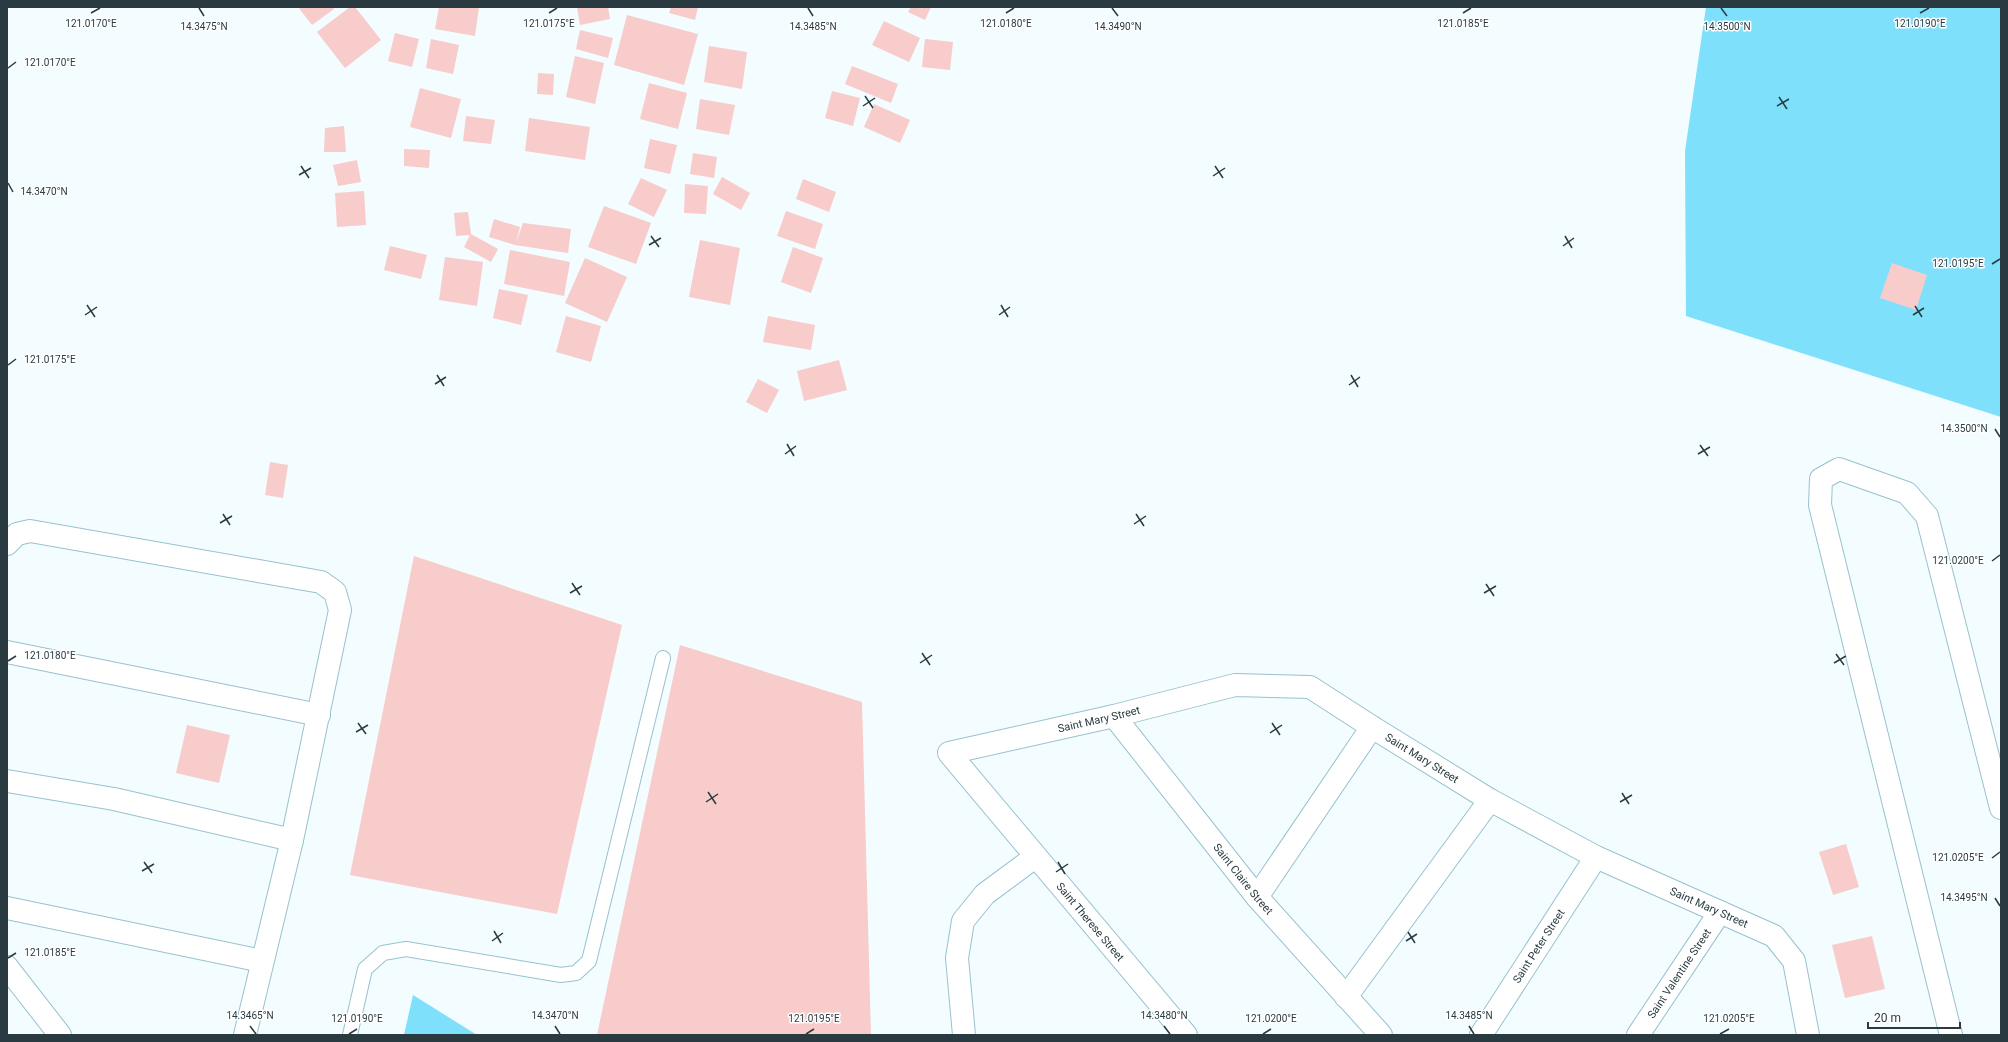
<svg xmlns="http://www.w3.org/2000/svg" width="2008" height="1042" viewBox="0 0 2008 1042" font-family="Roboto,sans-serif">
	<rect width="100%" height="100%" fill="#f3fcff"/>
	<g fill="#7fe0fc">
		<polygon points="1706,7 2001,7 2001,417 1686,316 1685,151"/>
		<polygon points="413,995 477,1035 404,1035"/>
	</g>
	<g fill="#f7ccca">
		<polygon points="298,7 332,7 334,9 312,25"/>
		<polygon points="350,7 355,7 381,40 345,68 317,32"/>
		<polygon points="439,7 479,7 475,36 435,29"/>
		<polygon points="577,7 608,7 610,19 580,25"/>
		<polygon points="671,7 698,7 695,20 669,13"/>
		<polygon points="911,7 931,7 925,20 908,12"/>
		<polygon points="627,15 698,34 684,85 614,65"/>
		<polygon points="884,21 920,38 909,62 872,45"/>
		<polygon points="580,30 613,38 608,58 576,49"/>
		<polygon points="395,33 419,39 412,67 388,61"/>
		<polygon points="431,39 459,45 453,74 426,68"/>
		<polygon points="925,39 953,42 950,70 922,67"/>
		<polygon points="709,46 747,52 742,89 704,82"/>
		<polygon points="575,56 604,63 595,104 566,97"/>
		<polygon points="852,66 898,84 891,103 845,84"/>
		<polygon points="538,73 554,74 553,95 537,94"/>
		<polygon points="649,83 687,93 678,129 640,119"/>
		<polygon points="420,88 461,99 451,138 410,127"/>
		<polygon points="832,91 860,98 853,126 825,118"/>
		<polygon points="700,99 735,105 729,135 696,129"/>
		<polygon points="874,104 910,120 900,143 864,127"/>
		<polygon points="466,116 495,120 491,144 463,141"/>
		<polygon points="529,118 590,127 585,160 525,151"/>
		<polygon points="344,126 346,152 324,152 325,128"/>
		<polygon points="650,139 677,145 670,174 644,168"/>
		<polygon points="404,149 430,150 429,168 404,166"/>
		<polygon points="693,153 717,157 714,178 690,174"/>
		<polygon points="357,160 361,182 338,186 333,165"/>
		<polygon points="722,177 750,193 741,210 713,194"/>
		<polygon points="641,178 667,190 654,217 628,204"/>
		<polygon points="803,179 836,192 829,212 796,199"/>
		<polygon points="685,184 708,186 706,214 684,213"/>
		<polygon points="364,191 366,225 337,227 335,193"/>
		<polygon points="604,206 651,223 636,264 588,247"/>
		<polygon points="786,211 823,224 815,249 777,236"/>
		<polygon points="468,212 471,234 498,249 491,262 464,247 470,235 456,236 454,213"/>
		<polygon points="494,219 520,227 516,243 523,223 571,229 568,253 515,245 489,237"/>
		<polygon points="700,240 740,248 730,305 689,297"/>
		<polygon points="390,246 427,255 421,279 384,270"/>
		<polygon points="793,247 823,258 811,293 781,282"/>
		<polygon points="510,250 570,262 564,296 504,284"/>
		<polygon points="445,257 483,262 477,306 439,300"/>
		<polygon points="585,258 627,277 607,322 565,303"/>
		<polygon points="1892,263 1927,275 1916,310 1880,298"/>
		<polygon points="499,289 528,295 521,325 493,318"/>
		<polygon points="566,316 601,326 591,362 556,352"/>
		<polygon points="768,316 815,325 811,350 763,342"/>
		<polygon points="839,360 847,390 804,401 797,371"/>
		<polygon points="758,379 779,390 767,413 746,402"/>
		<polygon points="270,462 288,465 283,498 265,495"/>
		<polygon points="414,556 622,625 557,914 350,875"/>
		<polygon points="680,645 862,702 871,1035 597,1035"/>
		<polygon points="187,725 230,735 219,783 176,773"/>
		<polygon points="1846,844 1859,887 1833,895 1819,852"/>
		<polygon points="1872,936 1885,989 1845,998 1832,945"/>
	</g>
	<g fill="none" stroke-linecap="round" stroke-linejoin="round">
		<defs>
			<polyline id="service" points="350,1035 365,969 383,953 406,949 561,975 576,973 589,961 663,658"/>
			<g id="minor">
				<polyline points="7,544 17,534 30,531 321,582 335,592 340,610 292,840 245,1035"/>
				<polyline points="7,652 319,715"/>
				<path id="s1" d="M1114 716 1257 897 1381 1035"/>
				<polyline points="7,781 114,799 292,840"/>
				<polyline points="1257,897 1372,727"/>
				<polyline points="7,908 262,961"/>
				<polyline points="7,967 60,1035"/>
				<polyline points="1346,997 1490,800"/>
				<polyline points="964,1035 957,958 963,921 985,894 1035,857"/>
				<path id="s2" d="M1186 1035 949 753 1114 716 1235 685 1310 687 1372 727 1490 800 1596 857 1774 936 1794 961 1808 1035"/>
				<path id="s3" d="M1481 1035 1596 857"/>
				<path id="s4" d="M1638 1035 1720 912"/>
				<polyline points="1951,1035 1820,505 1821,479 1839,469 1907,493 1927,516 2001,808"/>
			</g>
		</defs>
		<use href="#service" stroke="#97c2cf" stroke-width="16"/>
		<use href="#minor" stroke="#97c2cf" stroke-width="24"/>
		<use href="#service" stroke="#fff" stroke-width="14"/>
		<use href="#minor" stroke="#fff" stroke-width="22"/>
	</g>
	<path fill="none" stroke="#293b40" stroke-width="1.5" d="M199 8 204 16M808 8 813 16M1112 8 1118 16M1721 8 1727 16M91 13 100 8M549 13 557 8M1006 13 1014 8M1463 13 1471 8M1920 13 1929 8M8 68 16 62M865 96 873 108M1779 97 1787 109M863 106 875 98M1777 106 1789 99M301 166 309 178M1215 166 1223 178M299 175 311 168M1213 176 1225 168M8 183 13 192M651 236 659 247M1565 236 1572 248M649 245 661 238M1563 246 1574 238M1992 264 2000 259M87 305 95 317M1001 305 1008 317M1915 306 1922 317M85 315 97 307M999 315 1010 307M1913 315 1924 308M8 365 16 359M437 375 444 386M1351 375 1358 387M435 384 446 377M1349 385 1360 377M1995 429 2000 437M787 444 794 456M1700 445 1708 456M785 454 796 446M1698 454 1710 447M223 514 230 525M1136 514 1144 526M220 523 232 516M1134 524 1146 516M1992 561 2000 555M572 583 580 595M1486 584 1494 596M570 593 582 586M1484 593 1496 586M922 653 930 665M1836 654 1844 665M8 661 16 656M920 663 932 655M1834 663 1846 656M358 723 366 734M1272 723 1280 735M356 732 368 725M1270 733 1282 725M708 792 716 804M1622 793 1629 804M706 802 718 794M1620 802 1632 795M1992 858 2000 852M144 862 152 873M1058 862 1065 874M142 871 154 864M1056 872 1068 864M1995 898 2000 906M494 931 501 943M1408 932 1415 943M492 941 503 933M1406 941 1417 934M8 958 16 953M250 1026 256 1034M555 1026 560 1034M1164 1026 1170 1034M1469 1026 1474 1034M349 1034 357 1029M806 1034 814 1029M1263 1034 1271 1029M1720 1034 1729 1029"/>
	<g text-anchor="middle" dominant-baseline="central" stroke-width="3" stroke-linejoin="round" paint-order="stroke">
		<g font-size="11" fill="#293b40" stroke="#fff">
			<text stroke="none"><textPath href="#s2" startOffset="522">Saint Mary Street</textPath></text>
			<text stroke="none"><textPath href="#s2" startOffset="870">Saint Mary Street</textPath></text>
			<text stroke="none"><textPath href="#s1" startOffset="208">Saint Claire Street</textPath></text>
			<text stroke="none"><textPath href="#s2" startOffset="1194">Saint Mary Street</textPath></text>
			<text transform="translate(1090 922) rotate(50)">Saint Therese Street</text>
			<text stroke="none"><textPath href="#s3" startOffset="106">Saint Peter Street</textPath></text>
			<text stroke="none"><textPath href="#s4" startOffset="74">Saint Valentine Street</textPath></text>
		</g>
	</g>
	<g font-size="10" text-anchor="middle" fill="#293b40" stroke="#fff" stroke-width="3" stroke-linejoin="round" paint-order="stroke">
		<text x="91" y="27">121.0170°E</text>
		<text x="549" y="27">121.0175°E</text>
		<text x="1006" y="27">121.0180°E</text>
		<text x="1920" y="27">121.0190°E</text>
		<text x="1463" y="27">121.0185°E</text>
		<text x="204" y="30">14.3475°N</text>
		<text x="813" y="30">14.3485°N</text>
		<text x="1118" y="30">14.3490°N</text>
		<text x="1727" y="30">14.3500°N</text>
		<text x="50" y="66">121.0170°E</text>
		<text x="44" y="195">14.3470°N</text>
		<text x="1958" y="267">121.0195°E</text>
		<text x="50" y="363">121.0175°E</text>
		<text x="1964" y="432">14.3500°N</text>
		<text x="1958" y="564">121.0200°E</text>
		<text x="50" y="659">121.0180°E</text>
		<text x="1958" y="861">121.0205°E</text>
		<text x="1964" y="901">14.3495°N</text>
		<text x="50" y="956">121.0185°E</text>
		<text x="250" y="1019">14.3465°N</text>
		<text x="555" y="1019">14.3470°N</text>
		<text x="1164" y="1019">14.3480°N</text>
		<text x="1469" y="1019">14.3485°N</text>
		<text x="357" y="1022">121.0190°E</text>
		<text x="814" y="1022">121.0195°E</text>
		<text x="1271" y="1022">121.0200°E</text>
		<text x="1729" y="1022">121.0205°E</text>
	</g>
	<rect width="2008" height="1042" fill="none" stroke="#293b40" stroke-width="16"/>
	<path d="M1868 1022v6h92v-6" fill="none" stroke="#293b40" stroke-width="2"/>
	<text x="1874" y="1022" font-size="12" fill="#293b40" stroke="#ffffff" stroke-width="3" paint-order="stroke">20 m</text>
</svg>
